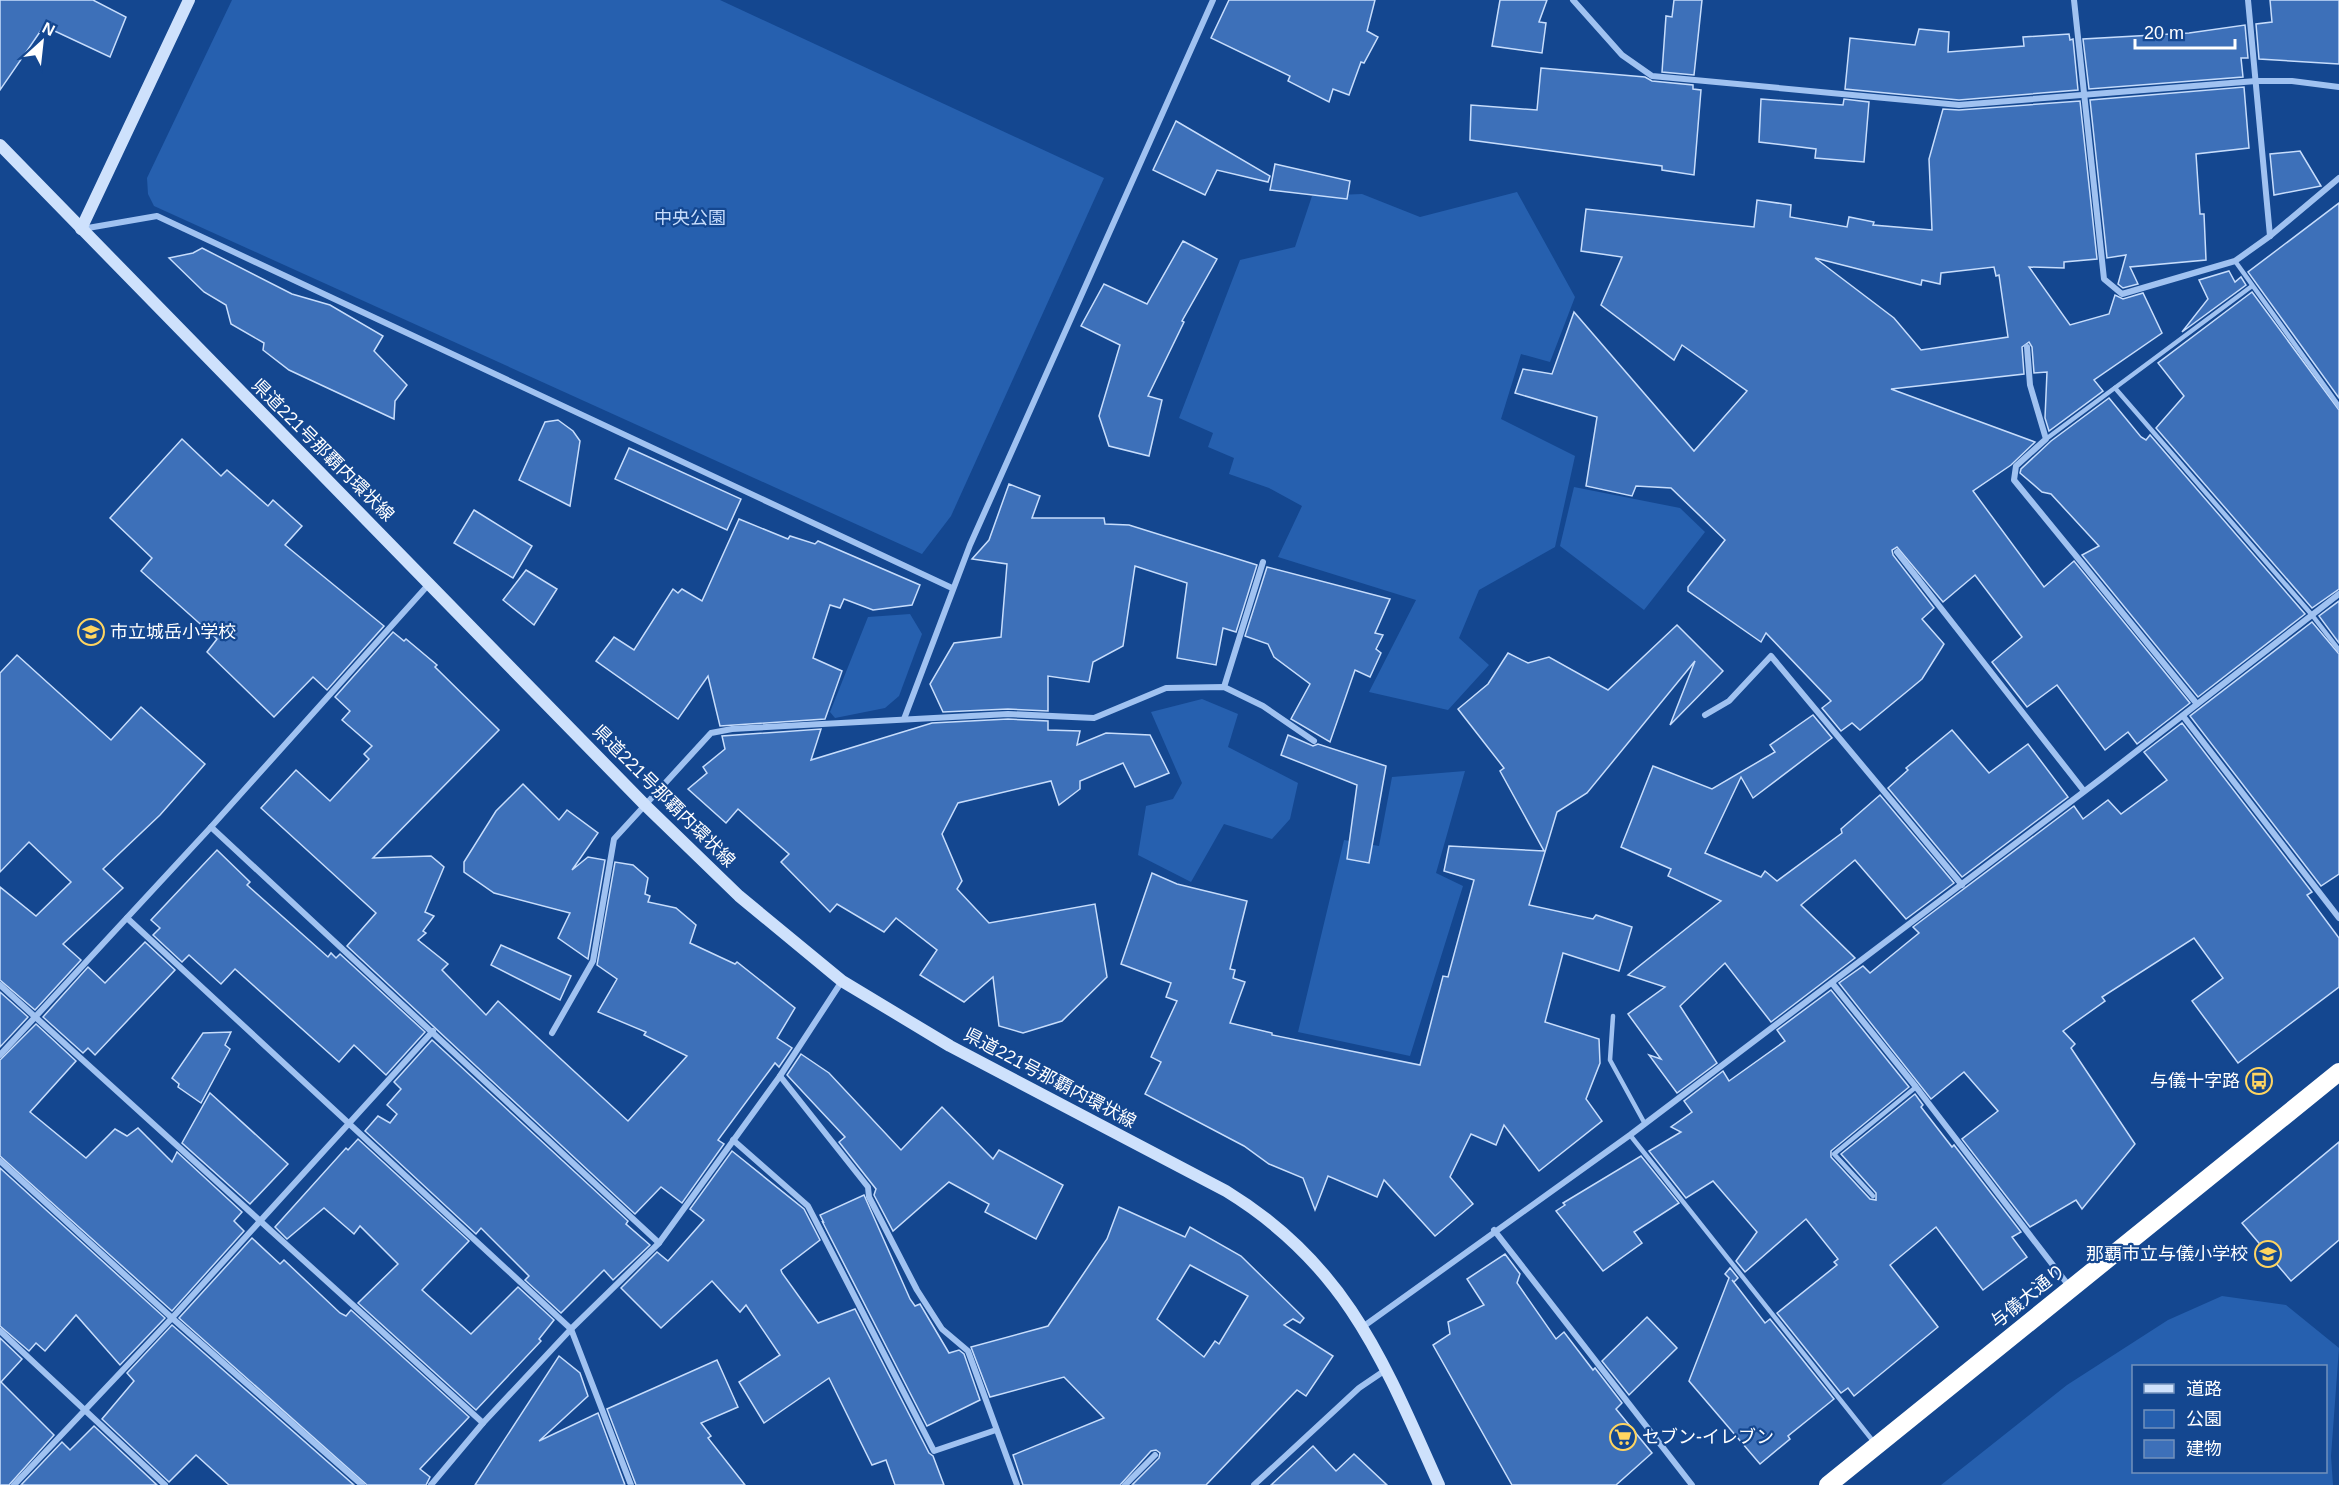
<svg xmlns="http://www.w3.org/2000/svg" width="2339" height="1485" viewBox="0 0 2339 1485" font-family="Arial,'Noto Sans JP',sans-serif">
	<rect width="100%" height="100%" fill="#144790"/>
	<g fill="#2660af" fill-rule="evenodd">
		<polygon points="232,0 720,0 1104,178 951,516 922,554 154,206 148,194 147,178"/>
		<polygon points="1517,192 1575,297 1550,362 1521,354 1501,419 1575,456 1555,547 1479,590 1459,638 1489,665 1448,710 1369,692 1416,600 1278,557 1302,506 1269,488 1229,474 1234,458 1208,447 1213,433 1179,418 1240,260 1295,247 1312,196 1362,194 1420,217"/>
		<polygon points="1574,487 1680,508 1705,532 1644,610 1560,546"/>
		<polygon points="910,614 922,634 899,696 885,708 835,718 830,712 868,617"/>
		<polygon points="1202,699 1238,714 1228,747 1298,783 1290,819 1272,839 1224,824 1191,882 1138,855 1146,806 1173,799 1182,783 1151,712"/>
		<polygon points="1465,771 1436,873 1463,886 1410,1056 1298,1032 1344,840 1379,846 1392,777"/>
		<path d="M2222 1296 2286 1305 2339 1348 2331 1456 2333 1485H1941L2067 1385 2168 1320ZM2134 1366H2326V1472H2134Z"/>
	</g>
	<g fill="#3d70b9" stroke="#c7ddfc" stroke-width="1.5" fill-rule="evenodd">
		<polygon points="0,0 93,0 126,17 110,57 44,26 0,90"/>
		<polygon points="1229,0 1375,0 1367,31 1378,37 1364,63 1361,62 1349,95 1333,89 1329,102 1288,81 1290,76 1211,38"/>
		<polygon points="1500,0 1547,0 1539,22 1546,23 1542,53 1492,46"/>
		<polygon points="1674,0 1702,0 1694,75 1662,72 1666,16 1672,17"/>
		<polygon points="2270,0 2339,0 2339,64 2259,59 2256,24 2272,22"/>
		<polygon points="2245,25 2248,58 2241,58 2243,77 2089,89 2083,39 2189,33"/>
		<polygon points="1919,29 1949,32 1948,52 2024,46 2023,37 2069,34 2070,40 2073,39 2078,90 1959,100 1845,89 1850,38 1915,45"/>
		<polygon points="1541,68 1645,77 1652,81 1693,85 1693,89 1701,90 1694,175 1662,170 1662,166 1470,140 1471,105 1537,110"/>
		<polygon points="2244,87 2249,148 2196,154 2200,214 2204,214 2206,260 2130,267 2138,284 2123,288 2118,284 2126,255 2107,258 2090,100"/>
		<polygon points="1761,99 1843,105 1844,99 1869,102 1864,162 1815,158 1816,149 1759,142"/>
		<path d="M2080 101 2097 259 2064 262V268L2029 267 2070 325 2109 314 2115 295 2123 299 2143 293 2162 333 2094 380 2103 391 2049 431 2045 418 2047 372 2034 373 2032 347 2029 342 2022 347 2024 374 1891 389 2035 442 2011 465 1973 491 2044 587 2074 561 2190 703 2137 744 2128 732 2105 750 2057 685 2027 707 1992 662 2022 637 1975 575 1943 602 1897 547 1892 550 1893 555 1934 608 1922 619 1944 644 1922 679 1910 689 1860 730 1852 723 1841 731 1822 708 1831 701 1766 633 1761 642 1688 591V587L1725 540 1671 488 1636 486 1632 496 1586 486 1597 417 1515 393 1523 369 1552 374 1574 312 1694 451 1747 391 1682 345 1674 360 1601 305 1622 257 1581 251 1586 209 1754 227 1757 200 1791 205 1790 217 1847 227 1849 217 1874 222 1873 225 1932 230 1929 159 1943 109 1959 110ZM1815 258 1921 285 1922 280 1940 284 1941 273 1994 267 1996 276 1999 275 2008 337 1921 350 1894 318Z"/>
		<polygon points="1176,121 1270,176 1268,182 1217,170 1205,195 1153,170"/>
		<polygon points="2300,151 2321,186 2274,195 2270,154"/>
		<polygon points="1275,164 1350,181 1347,199 1270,190"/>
		<polygon points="2339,203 2339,398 2248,272"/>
		<polygon points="1183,241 1217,259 1182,321 1184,322 1148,396 1162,400 1149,456 1109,446 1099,416 1120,345 1081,326 1104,284 1147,304"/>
		<polygon points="202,248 292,294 330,305 383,336 374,351 407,385 395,401 394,419 289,370 263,350 264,343 231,324 226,305 204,292 169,258 193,253"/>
		<polygon points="2229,271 2235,282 2241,277 2246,285 2182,332 2208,299 2199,280"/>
		<polygon points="2252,292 2339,410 2339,589 2312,608 2156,428 2184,396 2158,363"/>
		<polygon points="2109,398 2141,437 2146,440 2150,435 2305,614 2198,697 2082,555 2099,546 2051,494 2042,492 2020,473 2021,469 2051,441"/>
		<polygon points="558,420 573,431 580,441 570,506 519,480 545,422"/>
		<polygon points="182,439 221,476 227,470 268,506 273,500 302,526 285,545 384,626 327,690 313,677 274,717 207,652 217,639 141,571 152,558 110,518"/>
		<polygon points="629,448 741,499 727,530 615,479"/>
		<polygon points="1009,484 1040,496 1032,518 1104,518 1105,524 1129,525 1257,565 1236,632 1223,628 1216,665 1177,658 1187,583 1135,566 1123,646 1093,662 1089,682 1048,676 1048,711 1008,709 943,712 930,684 954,643 1001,637 1007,564 972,559 989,540"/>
		<polygon points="474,510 532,546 513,578 454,543"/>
		<polygon points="739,519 788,539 790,536 815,544 818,541 920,585 912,605 873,610 844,599 840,608 830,605 813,658 842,671 825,719 720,726 708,676 678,719 596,661 614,637 634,650 673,589 678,593 682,589 702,601"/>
		<polygon points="1267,567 1390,599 1375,633 1383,635 1376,649 1381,653 1370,677 1355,670 1330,742 1291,719 1310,684 1274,657 1268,644 1245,636"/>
		<polygon points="526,570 557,589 534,625 503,600"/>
		<polygon points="2339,601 2339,643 2319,616"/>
		<polygon points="2312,622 2339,654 2339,874 2321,886 2190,716"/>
		<polygon points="1677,625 1723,671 1670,725 1695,661 1587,793 1557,812 1529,905 1593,919 1596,915 1632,927 1619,971 1563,953 1545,1022 1599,1039 1600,1063 1586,1099 1602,1121 1539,1171 1504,1125 1496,1145 1471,1134 1450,1177 1473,1204 1435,1236 1384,1180 1377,1197 1328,1176 1315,1210 1303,1178 1269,1164 1244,1146 1145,1094 1161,1062 1151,1057 1177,1001 1166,997 1171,983 1121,964 1152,873 1177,884 1247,901 1230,969 1235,970 1233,978 1245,982 1230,1023 1272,1033 1272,1035 1420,1065 1443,976 1448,977 1474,880 1444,871 1449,846 1544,851 1500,771 1504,768 1458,709 1488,684 1508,653 1528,663 1549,657 1608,690"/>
		<polygon points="393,632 404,641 406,639 437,665 435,667 499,730 373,858 431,856 444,867 425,912 434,916 423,931 426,933 418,940 448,964 442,970 486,1015 498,1001 628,1121 687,1056 644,1035 646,1032 598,1012 617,979 597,965 615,862 633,865 648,878 645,894 650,896 648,902 676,908 696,925 690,943 735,964 737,962 795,1008 777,1038 792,1048 779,1067 775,1063 718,1140 724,1144 682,1203 661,1187 635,1214 347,946 376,913 261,808 296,770 330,801 369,759 364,754 372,746 342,720 350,711 335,697"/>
		<polygon points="17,655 111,740 141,707 205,764 160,815 103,869 123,888 63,944 81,960 35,1010 0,980 0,887 36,916 71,882 29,842 0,872 0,673"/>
		<polygon points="1813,715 1832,738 1753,798 1741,777 1705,853 1761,877 1765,871 1777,881 1842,833 1841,829 1880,795 1954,883 1906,919 1855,860 1801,905 1855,958 1771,1022 1725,963 1680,1006 1717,1063 1677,1093 1649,1055 1661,1059 1628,1014 1665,987 1628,975 1721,901 1668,876 1671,869 1621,847 1653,766 1712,789 1775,752 1770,745"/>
		<polygon points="1008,719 1048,721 1048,730 1080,731 1077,745 1106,733 1150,735 1169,773 1135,787 1123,763 1080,781 1080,789 1059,805 1051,781 958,803 942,834 962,881 957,889 989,923 1095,904 1107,977 1062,1021 1023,1033 999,1026 993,977 964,1002 920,975 937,950 896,918 884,932 837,904 830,912 781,862 789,854 738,809 726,823 688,789 707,773 703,767 725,749 722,736 821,729 811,760 932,723"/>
		<polygon points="2182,723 2312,892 2307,895 2339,938 2339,987 2238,1063 2192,1001 2223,978 2194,938 2102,997 2105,1001 2063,1031 2075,1044 2071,1048 2135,1144 2082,1209 2076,1200 2030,1227 1962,1139 1998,1111 1964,1072 1931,1099 1839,983 1863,966 1870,973 1919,933 1913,927 2074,806 2083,819 2108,800 2121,814 2167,780 2144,752"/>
		<polygon points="1952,730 1989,773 2028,744 2068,797 1962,877 1888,788 1908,770 1906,768"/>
		<polygon points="1288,735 1313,746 1318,744 1386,766 1369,863 1347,859 1357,785 1281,755"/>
		<polygon points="523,784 559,820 567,810 598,833 572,870 588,857 605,860 588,959 558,938 570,913 494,893 464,872 464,862 496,811"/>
		<polygon points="217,850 250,882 247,885 328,957 331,953 336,958 340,954 425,1032 386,1075 354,1045 339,1062 235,969 221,984 189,955 182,962 153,935 160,928 151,920"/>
		<polygon points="145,942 175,970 95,1055 88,1048 83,1053 43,1017 88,967 105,983"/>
		<polygon points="501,945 571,976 560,1000 491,965"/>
		<polygon points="1831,990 1909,1087 1831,1151 1831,1157 1870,1199 1876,1200 1876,1193 1841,1154 1915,1094 1923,1105 1921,1107 1952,1147 1954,1145 2021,1232 2012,1237 2027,1257 1983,1290 1936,1227 1890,1265 1938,1327 1854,1396 1848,1388 1841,1393 1777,1313 1837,1265 1834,1262 1838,1259 1806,1219 1745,1272 1736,1261 1757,1232 1713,1181 1686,1198 1649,1151 1681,1132 1671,1127 1692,1112 1684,1101 1723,1071 1729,1081 1785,1041 1777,1030"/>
		<polygon points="0,992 28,1017 0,1047"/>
		<polygon points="36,1024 76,1061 30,1112 86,1158 115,1129 127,1136 138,1128 172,1162 177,1152 242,1212 234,1221 244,1231 172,1311 0,1156 0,1060"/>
		<polygon points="231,1032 225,1045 230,1049 201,1103 178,1087 179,1084 172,1078 203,1033"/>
		<polygon points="432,1040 628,1221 626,1224 650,1245 613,1280 604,1270 561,1313 525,1280 529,1276 481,1228 476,1234 365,1131 378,1116 390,1123 397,1114 387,1105 401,1089 394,1082"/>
		<polygon points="801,1054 829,1073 901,1150 942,1107 993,1159 999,1150 1063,1185 1036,1239 985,1212 989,1204 949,1182 893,1231 874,1195 876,1189 839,1142 845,1137 787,1075"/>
		<polygon points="210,1093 288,1164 250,1204 182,1143"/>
		<polygon points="358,1139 469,1241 422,1290 471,1334 518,1287 554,1320 539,1339 541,1341 476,1410 358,1303 398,1264 360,1226 354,1234 324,1208 287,1239 275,1227 346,1148 348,1150"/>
		<polygon points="2339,1142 2339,1240 2291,1281 2242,1223"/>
		<polygon points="732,1151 804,1209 820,1240 781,1270 782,1273 818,1323 855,1309 929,1453 933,1456 944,1485 895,1485 886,1460 872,1465 829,1378 764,1423 739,1382 780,1355 746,1305 740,1312 712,1281 661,1328 621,1288 657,1252 668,1261 704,1220 690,1209"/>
		<polygon points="1641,1156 1679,1203 1634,1232 1642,1243 1603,1271 1556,1211 1565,1205 1563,1203"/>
		<polygon points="0,1168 165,1318 120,1365 76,1315 45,1351 36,1343 29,1351 0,1326"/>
		<polygon points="864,1195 910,1299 915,1306 920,1304 949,1353 959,1350 964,1354 980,1400 927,1426 822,1221 824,1223 820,1215"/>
		<path d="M1119 1207 1185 1237 1190 1227 1241 1256 1304 1318 1300 1323 1293 1319 1284 1325 1333 1356 1306 1396 1297 1390 1206 1485H1132L1159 1458 1160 1453 1156 1450 1151 1451 1120 1485H1023L1013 1455 1104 1418 1064 1377 990 1397 971 1347 1048 1326 1107 1239ZM1190 1265 1248 1296 1219 1344 1215 1341 1204 1357 1157 1319Z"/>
		<polygon points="252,1238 280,1264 284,1260 340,1313 346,1316 351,1310 469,1417 420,1469 430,1477 426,1485 367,1485 179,1318"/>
		<polygon points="1505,1254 1520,1274 1517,1283 1556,1339 1564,1332 1593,1370 1595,1368 1622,1403 1616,1409 1652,1453 1616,1485 1512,1485 1433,1345 1450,1334 1448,1322 1484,1305 1467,1279"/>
		<polygon points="1730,1268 1738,1278 1734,1282 1732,1280 1765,1323 1770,1319 1834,1399 1788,1436 1790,1439 1760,1464 1689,1381 1729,1278 1725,1274"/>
		<polygon points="1647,1317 1677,1348 1629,1395 1602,1361"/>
		<polygon points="172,1325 354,1485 229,1485 196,1455 169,1482 102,1419 134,1381 127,1373"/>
		<polygon points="0,1338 22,1359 1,1382 54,1435 9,1485 0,1485"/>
		<polygon points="559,1356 580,1373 588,1396 539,1441 598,1413 625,1485 475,1485"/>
		<polygon points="717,1360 738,1407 701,1423 711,1436 708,1438 745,1485 636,1485 607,1409"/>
		<polygon points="94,1426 157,1485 21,1485 62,1442 70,1450"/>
		<polygon points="1313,1446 1336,1471 1354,1454 1387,1485 1271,1485"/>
	</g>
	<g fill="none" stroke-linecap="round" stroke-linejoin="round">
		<g stroke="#a0c2f1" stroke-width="4.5">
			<polyline points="2235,261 2339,406"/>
			<polyline points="2115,388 2312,615 2339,650"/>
			<polyline points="2046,439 2252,286"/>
			<polyline points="1613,1016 1610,1060 1645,1124"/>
			<polyline points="1630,1135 1873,1441"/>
			<polyline points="1873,1196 1834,1154 1916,1087"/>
		</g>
		<g stroke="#a0c2f1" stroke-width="6">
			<polyline points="1573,0 1622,55 1652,76 1959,105 2256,81 2292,81 2339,87"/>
			<polyline points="2074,0 2104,279 2122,294 2235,261 2270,236 2339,178"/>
			<polyline points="2248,0 2270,236"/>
			<polyline points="82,229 157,216 952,588"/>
			<polyline points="2027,347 2030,385 2046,439 2016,466 2014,480 2197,704"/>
			<polyline points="1897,552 2084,791"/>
			<polyline points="1224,687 1263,562"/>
			<polyline points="1705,715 1729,701 1771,656 1962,885"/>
			<polyline points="2183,716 2339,918"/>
			<polyline points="904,719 970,545 1213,0"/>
			<polyline points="211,827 659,1243"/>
			<polyline points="127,918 571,1329 631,1485"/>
			<polyline points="1832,983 1916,1087 2069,1286"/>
			<polyline points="0,985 483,1423"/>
			<polyline points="552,1033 593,961 614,839 711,733 732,729 1008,714 1094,718 1166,688 1224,687 1263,706 1314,741"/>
			<polyline points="0,1055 211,827 429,584"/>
			<polyline points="780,1076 868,1187 869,1197 917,1290 942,1329 968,1351 1017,1485"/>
			<polyline points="733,1140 808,1206 934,1451 996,1430"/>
			<polyline points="0,1161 172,1318 362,1485"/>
			<polyline points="1494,1230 1692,1485"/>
			<polyline points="1364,1326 1630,1135 2102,778 2339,594"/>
			<polyline points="0,1331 165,1485"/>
			<polyline points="14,1485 172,1318 433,1031"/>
			<polyline points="431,1485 483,1423 571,1329 659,1243 780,1076 842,981"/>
			<polyline points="1125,1485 1155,1455"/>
			<polyline points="1254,1485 1359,1388 1387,1369"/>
		</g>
		<g stroke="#cee1fc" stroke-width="12">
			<path d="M0 145 645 805 739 896 842 981 950 1046 1226 1191C1347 1265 1384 1362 1439 1485"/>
			<polyline points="81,229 189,0"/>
		</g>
		<polyline stroke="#fff" stroke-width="18" points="1828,1485 2339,1072"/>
	</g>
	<defs>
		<symbol id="school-ring" viewBox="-11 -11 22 22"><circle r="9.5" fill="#144790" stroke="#ffd560" stroke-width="1.5"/><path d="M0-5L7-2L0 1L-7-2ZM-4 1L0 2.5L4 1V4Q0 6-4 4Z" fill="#ffd560"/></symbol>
		<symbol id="bus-ring" viewBox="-11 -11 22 22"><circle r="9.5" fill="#144790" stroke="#ffd560" stroke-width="1.5"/><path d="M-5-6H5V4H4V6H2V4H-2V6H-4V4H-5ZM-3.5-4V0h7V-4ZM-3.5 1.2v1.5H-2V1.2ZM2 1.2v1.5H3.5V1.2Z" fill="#ffd560"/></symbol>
		<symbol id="supermarket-ring" viewBox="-11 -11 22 22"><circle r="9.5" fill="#144790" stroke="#ffd560" stroke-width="1.5"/><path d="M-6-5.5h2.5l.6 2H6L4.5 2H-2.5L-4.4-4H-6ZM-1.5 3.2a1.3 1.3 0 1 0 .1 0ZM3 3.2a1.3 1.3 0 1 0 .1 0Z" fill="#ffd560"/></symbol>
	</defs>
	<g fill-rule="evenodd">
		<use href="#school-ring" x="76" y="617" width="30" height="30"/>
		<use href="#bus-ring" x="2244" y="1066" width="30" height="30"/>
		<use href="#school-ring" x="2253" y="1239" width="30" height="30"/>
		<use href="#supermarket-ring" x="1608" y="1422" width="30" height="30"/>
	</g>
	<g text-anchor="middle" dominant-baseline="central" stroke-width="4.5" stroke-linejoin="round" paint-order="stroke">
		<g font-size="18" fill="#c7ddfc" stroke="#144790">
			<text x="690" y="218">中央公園</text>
		</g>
		<g font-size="18" fill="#fff" stroke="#144790">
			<text transform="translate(323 450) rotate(45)">県道221号那覇内環状線</text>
			<text transform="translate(664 796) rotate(45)">県道221号那覇内環状線</text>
			<text transform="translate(1050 1078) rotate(28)">県道221号那覇内環状線</text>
			<text transform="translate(2028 1296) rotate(-39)">与儀大通り</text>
		</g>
		<g font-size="18" fill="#fff" stroke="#144790" text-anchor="start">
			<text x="110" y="632">市立城岳小学校</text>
			<text x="2240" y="1081" text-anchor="end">与儀十字路</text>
			<text x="2248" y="1254" text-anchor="end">那覇市立与儀小学校</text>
			<text x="1642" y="1437">セブン-イレブン</text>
		</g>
	</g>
	<rect x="2132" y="1365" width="195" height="108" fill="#144790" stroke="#7291bc" stroke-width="1.5"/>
	<rect x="2144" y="1384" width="30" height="9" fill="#cee1fc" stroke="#7291bc" stroke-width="1.5"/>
	<text x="2186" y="1395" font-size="18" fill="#ffffff">道路</text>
	<rect x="2144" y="1410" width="30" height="18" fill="#2660af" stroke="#7291bc" stroke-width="1.5"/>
	<text x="2186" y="1425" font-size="18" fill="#ffffff">公園</text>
	<rect x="2144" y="1440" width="30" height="18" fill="#3d70b9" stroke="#7291bc" stroke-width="1.5"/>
	<text x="2186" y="1455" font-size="18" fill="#ffffff">建物</text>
	<g transform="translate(42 42) rotate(27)" stroke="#144790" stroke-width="4.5" paint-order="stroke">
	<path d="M0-4.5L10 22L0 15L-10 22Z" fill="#ffffff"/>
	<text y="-9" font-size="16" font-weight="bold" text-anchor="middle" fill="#ffffff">N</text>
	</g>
	<path d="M2135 39v9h100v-9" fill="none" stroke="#ffffff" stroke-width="3"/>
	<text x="2144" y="39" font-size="18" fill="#ffffff" stroke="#144790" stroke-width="4.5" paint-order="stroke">20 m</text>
</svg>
